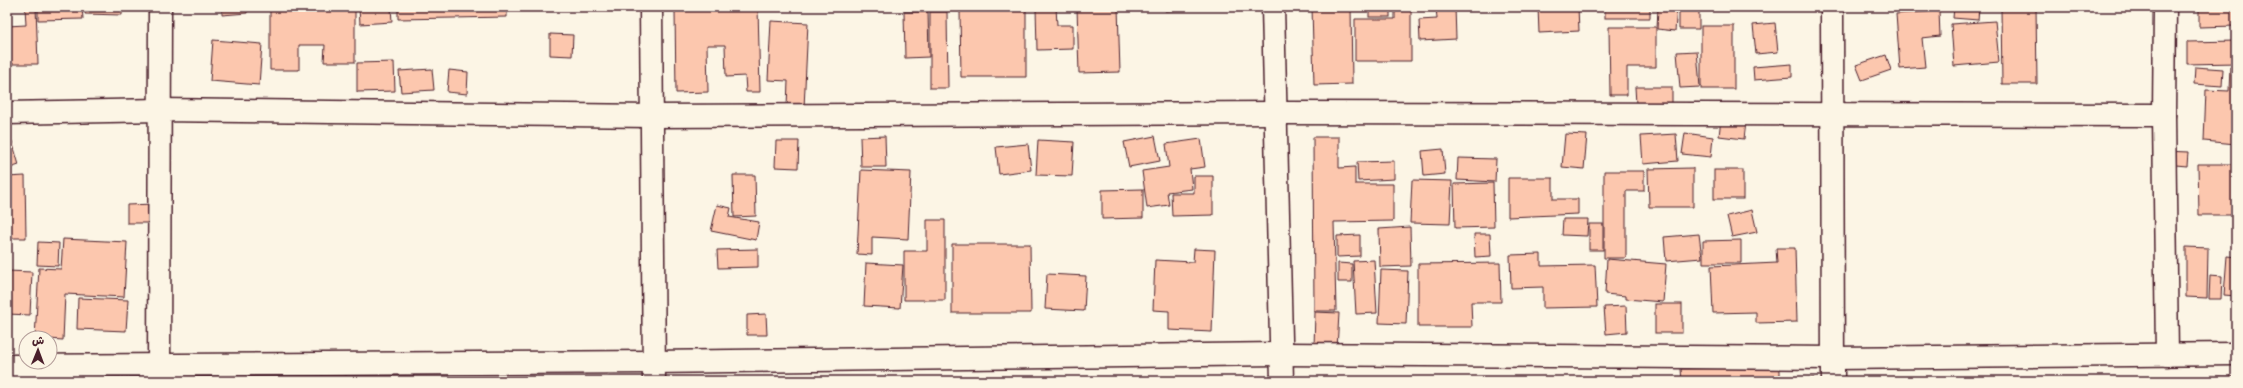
<svg xmlns="http://www.w3.org/2000/svg" width="2243" height="388" viewBox="0 0 2243 388" font-family="'Indie Flower','Playpen Sans Arabic',sans-serif">
	<rect width="100%" height="100%" fill="#fcf5e5"/>
	<filter id="ink" filterUnits="userSpaceOnUse"><feTurbulence type="fractalNoise" baseFrequency=".025" numOctaves="2"/><feDisplacementMap in="SourceGraphic" scale="8" xChannelSelector="R" yChannelSelector="G"/><feConvolveMatrix kernelMatrix="1 2 1 2 8 2 1 2 1" color-interpolation-filters="sRGB"/></filter>
	<g filter="url(#ink)">
		<g fill="#fcc7ae" stroke="#4a1f2b">
			<polygon points="25,7 36,7 38,64 7,64 7,26 26,25"/>
			<polygon points="38,7 82,7 83,19 38,20"/>
			<polygon points="86,7 122,7 122,15 85,14"/>
			<polygon points="222,7 247,7 247,13 222,15"/>
			<polygon points="270,7 355,7 355,62 324,62 325,45 299,45 299,70 270,70"/>
			<polygon points="359,7 391,7 392,22 360,24"/>
			<polygon points="398,7 507,7 507,17 398,19"/>
			<polygon points="721,7 758,7 760,92 746,92 745,76 726,77 725,45 707,45 708,92 676,93 675,10 721,9"/>
			<polygon points="1036,7 1056,7 1057,25 1073,25 1073,49 1037,50"/>
			<polygon points="1118,7 1120,72 1079,73 1077,8"/>
			<polygon points="1165,7 1185,7 1186,10 1165,11"/>
			<polygon points="1312,7 1351,7 1352,84 1314,85"/>
			<rect x="1369" y="7" width="21" height="10"/>
			<polygon points="1395,7 1411,7 1411,61 1355,61 1355,19 1395,19"/>
			<polygon points="1436,7 1455,7 1456,39 1420,41 1419,20 1437,19"/>
			<polygon points="1538,7 1578,7 1579,31 1539,33"/>
			<rect x="1605" y="7" width="45" height="11"/>
			<polygon points="1658,7 1677,7 1675,31 1657,29"/>
			<polygon points="1776,7 1799,7 1799,9 1776,10"/>
			<polygon points="1954,7 1979,7 1978,20 1953,18"/>
			<polygon points="2001,7 2036,7 2037,84 2002,84"/>
			<polygon points="2199,7 2236,7 2236,26 2199,27"/>
			<polygon points="1679,9 1699,10 1699,29 1679,29"/>
			<polygon points="960,10 1026,10 1026,77 961,77"/>
			<polygon points="1939,11 1940,36 1922,38 1925,67 1900,69 1896,14"/>
			<polygon points="904,12 928,12 929,57 905,58"/>
			<polygon points="930,12 947,12 948,88 930,88"/>
			<polygon points="771,21 808,23 804,108 787,107 788,81 768,80"/>
			<polygon points="1995,21 1999,62 1954,66 1951,24"/>
			<polygon points="1775,23 1778,52 1756,54 1753,25"/>
			<rect x="1701" y="26" width="33" height="63"/>
			<polygon points="1609,27 1656,27 1656,67 1627,67 1627,95 1610,95"/>
			<polygon points="550,34 573,35 572,56 550,55"/>
			<polygon points="213,40 262,44 259,85 210,81"/>
			<polygon points="2236,41 2236,63 2187,64 2187,42"/>
			<polygon points="1697,51 1700,87 1680,88 1677,52"/>
			<polygon points="1886,55 1891,70 1862,80 1856,65"/>
			<polygon points="394,62 395,91 357,92 357,63"/>
			<polygon points="1792,64 1792,77 1754,80 1753,67"/>
			<polygon points="2195,67 2223,69 2222,86 2194,84"/>
			<polygon points="2230,67 2236,68 2236,144 2204,141 2206,90 2229,91"/>
			<polygon points="432,69 434,90 401,92 399,71"/>
			<polygon points="449,70 468,72 467,94 447,92"/>
			<polygon points="1635,87 1672,87 1672,103 1636,104"/>
			<polygon points="1721,119 1746,122 1744,139 1719,136"/>
			<polygon points="1685,133 1713,137 1711,157 1682,154"/>
			<polygon points="1565,134 1587,135 1584,169 1562,167"/>
			<polygon points="1676,134 1678,161 1643,164 1641,136"/>
			<polygon points="885,136 886,167 861,167 860,137"/>
			<polygon points="1155,136 1160,161 1129,167 1124,142"/>
			<polygon points="1313,137 1339,137 1339,168 1355,167 1355,184 1393,184 1393,221 1334,222 1336,311 1314,311"/>
			<polygon points="1201,139 1205,167 1190,169 1192,189 1167,192 1169,205 1147,208 1142,171 1169,167 1166,144"/>
			<polygon points="1038,140 1074,142 1072,176 1036,175"/>
			<polygon points="12,141 19,165 7,169 7,142"/>
			<polygon points="776,141 799,141 798,168 775,167"/>
			<polygon points="1028,144 1031,170 999,174 996,147"/>
			<polygon points="1443,149 1445,174 1424,176 1422,151"/>
			<polygon points="2164,151 2188,152 2187,166 2164,164"/>
			<polygon points="1458,158 1496,159 1495,182 1457,180"/>
			<polygon points="1394,161 1394,179 1358,181 1357,162"/>
			<polygon points="2198,164 2236,164 2236,215 2199,215"/>
			<polygon points="1693,168 1693,207 1649,207 1648,169"/>
			<polygon points="861,170 911,172 908,239 872,237 872,255 857,254"/>
			<rect x="1714" y="170" width="29" height="29"/>
			<polygon points="1604,171 1644,171 1644,191 1626,191 1626,258 1604,258"/>
			<polygon points="733,175 755,175 756,216 734,217"/>
			<polygon points="25,176 26,238 7,238 7,177"/>
			<polygon points="1194,176 1213,176 1213,215 1172,216 1171,193 1194,193"/>
			<polygon points="1508,178 1553,178 1553,199 1578,199 1578,214 1508,217"/>
			<polygon points="1412,180 1452,181 1450,224 1410,223"/>
			<polygon points="1493,183 1494,227 1455,228 1454,184"/>
			<polygon points="1143,189 1143,218 1102,219 1102,190"/>
			<polygon points="155,204 156,223 127,223 127,205"/>
			<polygon points="717,205 731,208 729,217 759,222 756,240 711,231"/>
			<polygon points="1752,210 1757,232 1732,237 1727,216"/>
			<polygon points="1563,219 1588,219 1587,236 1562,235"/>
			<polygon points="927,220 945,220 945,300 904,300 904,251 927,251"/>
			<rect x="1589" y="224" width="14" height="26"/>
			<polygon points="1410,227 1411,266 1380,267 1379,229"/>
			<polygon points="1474,234 1490,234 1491,256 1475,257"/>
			<polygon points="1699,234 1702,258 1666,261 1664,237"/>
			<polygon points="1360,235 1360,256 1337,257 1337,236"/>
			<polygon points="63,239 127,242 124,297 65,294 63,340 35,338 39,268 61,269"/>
			<polygon points="1741,240 1741,263 1703,263 1703,241"/>
			<polygon points="38,242 59,243 58,266 37,265"/>
			<polygon points="952,244 1030,244 1031,313 952,313"/>
			<polygon points="2186,247 2208,248 2207,298 2186,297"/>
			<polygon points="1776,248 1795,248 1797,322 1756,323 1756,312 1713,313 1711,266 1777,263"/>
			<polygon points="758,249 758,267 718,268 717,250"/>
			<polygon points="1194,249 1215,250 1212,332 1169,330 1169,311 1153,310 1155,260 1193,262"/>
			<polygon points="1541,254 1541,266 1595,265 1597,307 1543,308 1543,287 1511,288 1510,255"/>
			<polygon points="2227,256 2236,257 2236,296 2224,295"/>
			<polygon points="1607,259 1666,264 1663,302 1626,299 1626,296 1605,294"/>
			<polygon points="1374,260 1377,313 1356,314 1353,261"/>
			<polygon points="866,263 903,265 900,308 864,306"/>
			<polygon points="1338,263 1352,264 1352,282 1338,282"/>
			<polygon points="1500,263 1501,302 1471,302 1472,327 1418,327 1418,264"/>
			<polygon points="1381,270 1408,271 1406,324 1379,323"/>
			<polygon points="7,271 32,272 30,315 7,314"/>
			<polygon points="1047,274 1086,276 1084,311 1045,309"/>
			<polygon points="2210,275 2222,276 2221,299 2209,299"/>
			<polygon points="78,298 128,300 126,331 77,329"/>
			<rect x="1655" y="304" width="27" height="29"/>
			<polygon points="1626,306 1627,332 1606,334 1604,307"/>
			<polygon points="1315,312 1339,313 1337,349 1314,348"/>
			<polygon points="766,314 767,335 747,335 747,315"/>
			<polygon points="322,367 346,368 346,381 322,381"/>
			<polygon points="1780,368 1780,381 1682,381 1681,369"/>
			<polygon points="2164,376 2201,377 2201,381 2163,381"/>
			<polygon points="2208,376 2236,377 2236,381 2208,381"/>
			<rect x="1904" y="377" width="22" height="4"/>
			<polygon points="1814,378 1814,381 1782,381 1782,379"/>
			<rect x="2127" y="378" width="25" height="3"/>
		</g>
		<g fill="none" stroke-linecap="round" stroke-linejoin="round">
			<defs>
				<g id="minor">
					<polyline points="651,7 654,381"/>
					<polyline points="1273,7 1282,381"/>
					<polyline points="1832,7 1833,381"/>
					<polyline points="2165,7 2164,115 2167,355"/>
					<polyline points="7,113 160,110 651,116 1277,113 2164,115"/>
					<polyline points="7,366 654,362 1282,354 1833,358 2236,354"/>
					<polyline points="159,381 160,7"/>
				</g>
			</defs>
			<use href="#minor" stroke="#4a1f2b" stroke-width="25"/>
			<use href="#minor" stroke="#fcf5e5" stroke-width="22"/>
		</g>
	</g>
	<rect width="2243" height="388" fill="none" stroke="#fcf5e5" stroke-width="24"/>
	<rect x="12" y="12" width="2219" height="364" fill="none" stroke="#4a1f2b" stroke-width="1.5" filter="url(#ink)"/>
	<g transform="translate(38 350) rotate(1)"><circle r="19" fill="#fcf5e5" stroke="#b59f9b"/>
	<path d="M0-3L7 15L0 10L-7 15Z" fill="#4a1f2b"/>
	<text y="-6" font-size="11" font-weight="bold" text-anchor="middle" fill="#4a1f2b">ش</text>
	</g>
</svg>
